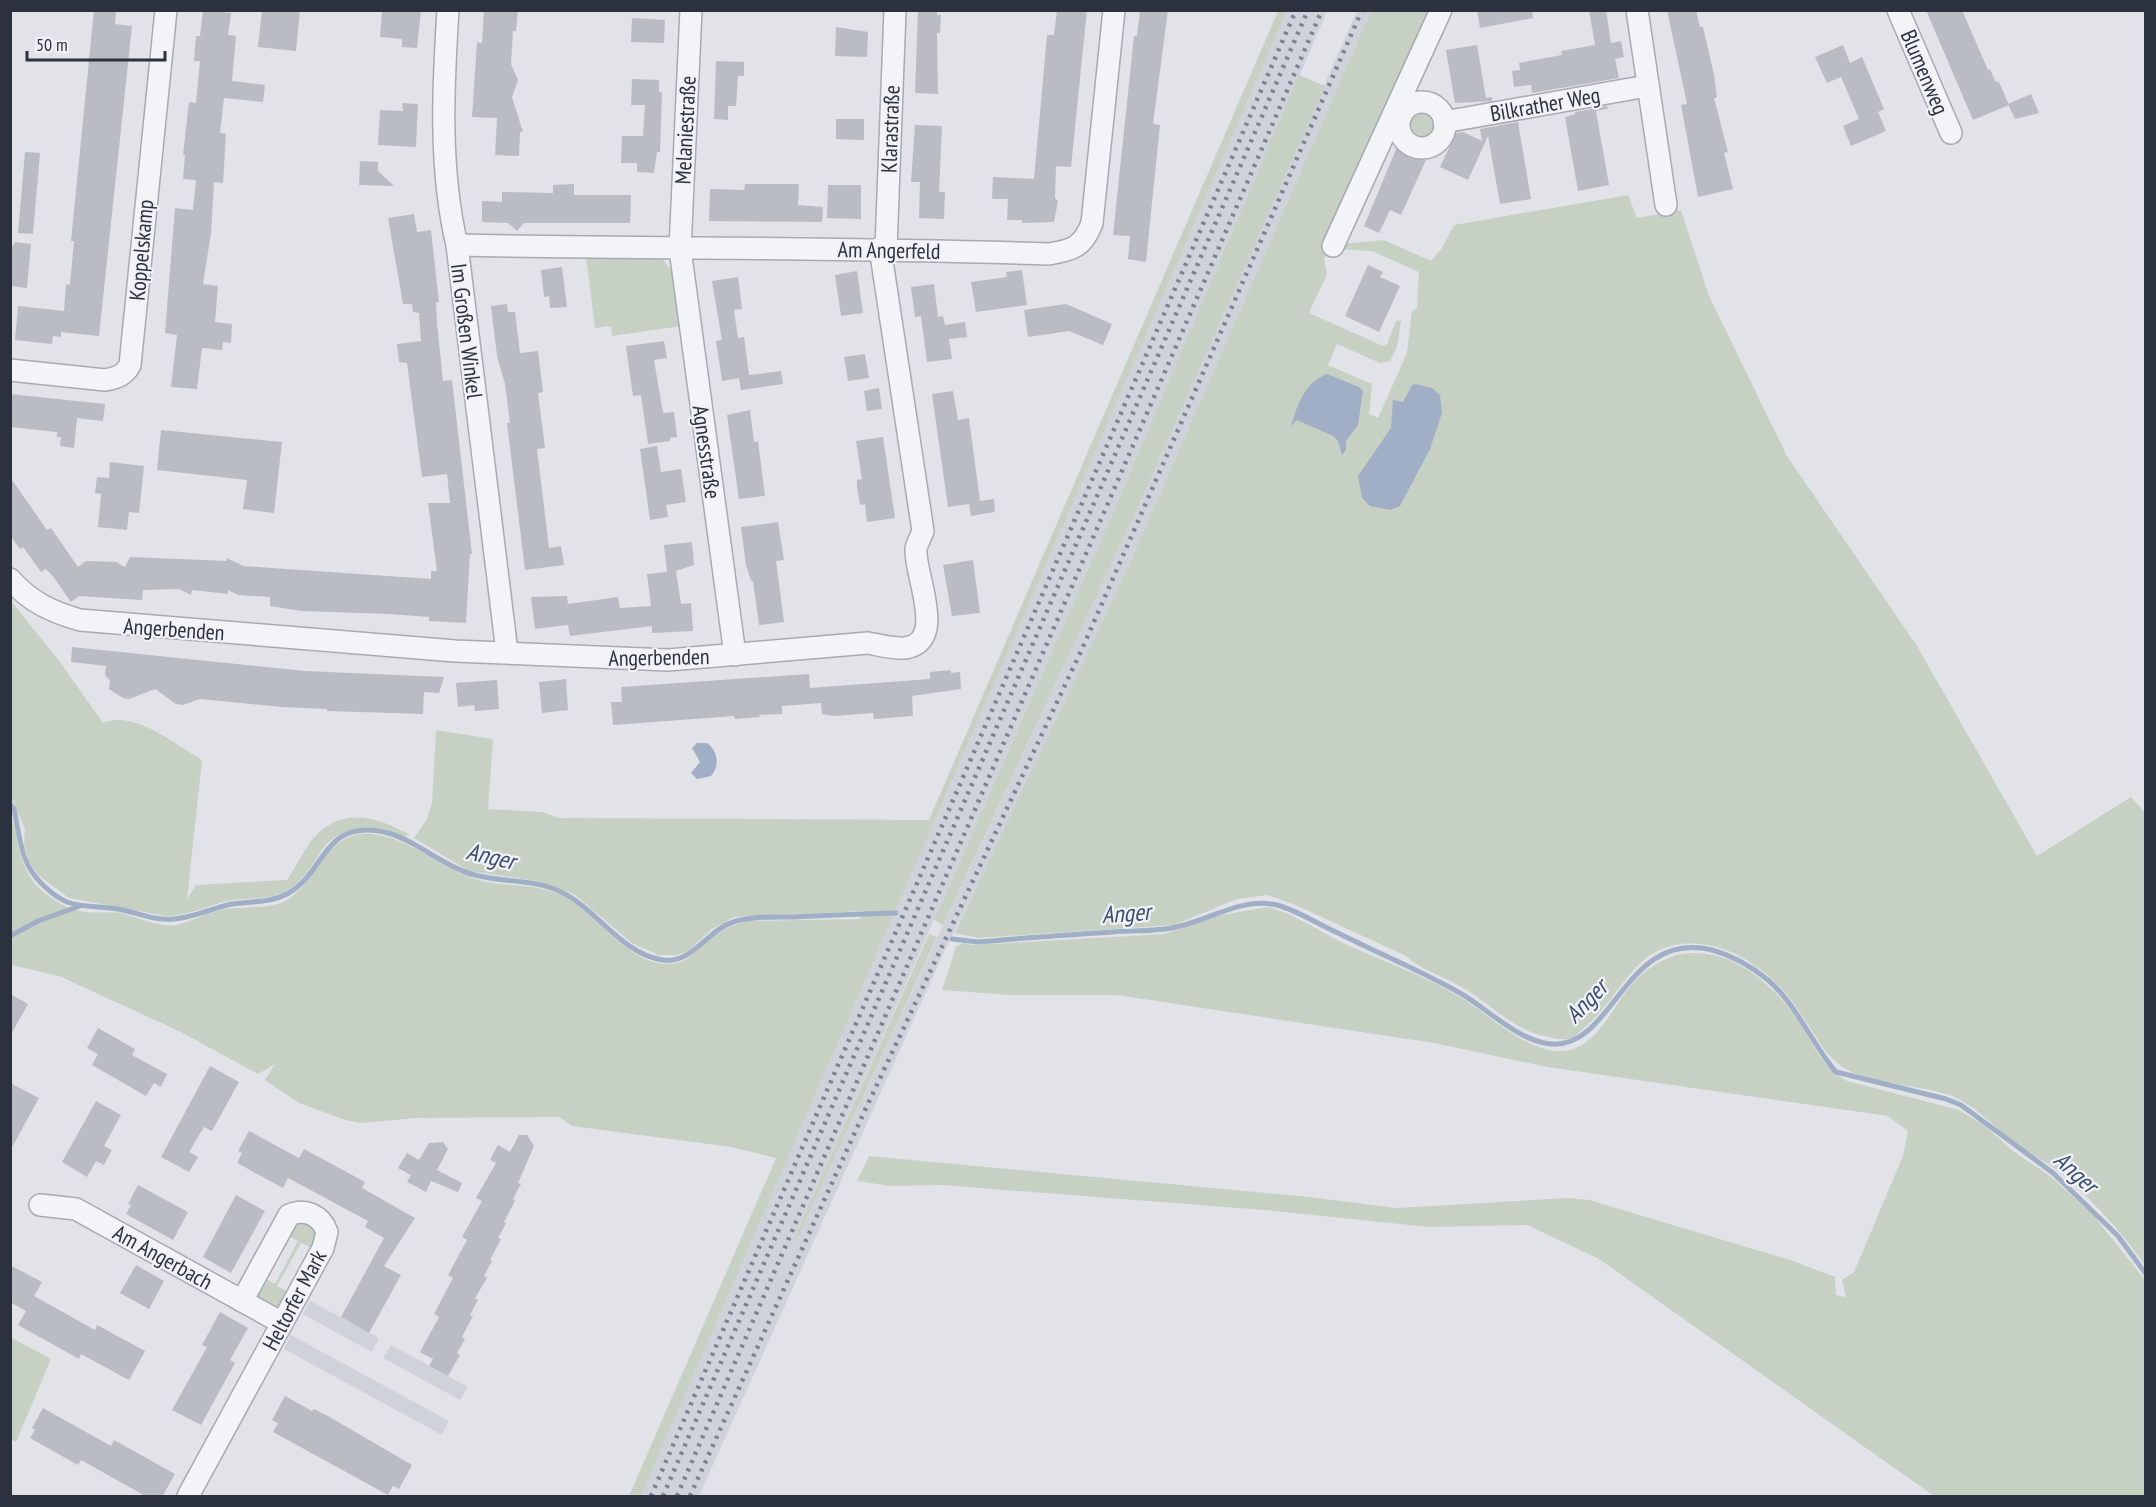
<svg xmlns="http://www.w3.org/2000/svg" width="2156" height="1507" viewBox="0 0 2156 1507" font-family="'PT Sans Narrow',sans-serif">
	<rect width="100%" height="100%" fill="#e1e3e8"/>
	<g fill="#cfd2da">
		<polygon points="1287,11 1327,11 1118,501 795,1236 798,1237 1138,507 1357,11 1371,11 1123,578 1000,841 945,950 699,1496 641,1496"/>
		<polygon points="310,1301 379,1338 372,1352 303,1314"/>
		<polygon points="291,1335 449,1421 442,1435 284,1349"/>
		<polygon points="391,1345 468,1387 460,1400 383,1358"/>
	</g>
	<g fill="#c6d1c3">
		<path d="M1278 11H1287L641 1496H629L776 1158 731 1147 572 1126 559 1117 416 1118 361 1123 345 1120 299 1103 265 1080 275 1064 258 1074 179 1031 59 976 11 965V814C19 841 18 867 40 889 49 897 67 909 79 911 92 914 106 911 120 913 138 917 159 928 177 925 193 921 208 912 225 909 244 906 270 910 287 900 320 880 326 829 372 834 414 839 437 867 475 879 503 888 532 882 559 894 595 910 626 964 668 964 688 965 699 947 713 936 723 929 734 925 746 921L860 919 863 911 734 917 712 929 687 952 677 955H658L632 943 574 894 537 881 469 871 414 838 427 819 432 803 436 730 493 739 488 809 542 812 559 818 929 820Z"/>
		<path d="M1371 11H1439L1324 259 1327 274 1309 313 1383 346 1387 344 1396 321 1401 320 1397 347 1390 361 1380 363 1337 344 1328 365 1372 384 1369 414 1378 418 1407 353 1412 311 1417 308 1419 272 1372 251 1338 249 1341 244 1384 240 1431 261 1442 248 1454 225 1628 195 1637 218 1681 210 1709 296 1787 456 1917 646 2037 856 2131 797 2145 813V1265C2120 1230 2091 1198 2057 1170 2045 1161 2030 1154 2017 1145 1994 1128 1975 1103 1946 1094 1918 1085 1866 1083 1843 1067 1825 1055 1815 1035 1803 1017 1781 981 1743 948 1700 944 1635 938 1626 992 1586 1026 1582 1029 1576 1036 1572 1038 1563 1041 1548 1037 1539 1035 1513 1027 1491 1006 1468 991 1447 977 1424 972 1404 955L1293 904 1267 895 1237 899 1174 925 978 938 955 933 1123 578Z"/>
		<polygon points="1299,75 1325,86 1138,507 943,925 934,920 1118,501"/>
		<circle cx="1422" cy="125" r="16"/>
		<polygon points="586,256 661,257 673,273 681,326 612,336 611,326 595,328"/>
		<path d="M10 600 60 662 103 723C135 710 174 744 202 760L187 899 196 885 287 880C296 867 302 853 312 840 340 806 375 816 409 834L405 837C373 827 341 821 319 854 311 867 303 880 290 889 271 901 249 897 227 901 206 906 188 916 165 916L69 898 38 875 29 861 24 844 25 829 11 797Z"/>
		<path d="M1268 907C1296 915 1319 931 1345 944 1383 961 1425 976 1460 997 1488 1014 1516 1043 1549 1050 1592 1060 1610 1010 1632 984 1644 970 1663 958 1681 954 1725 947 1762 975 1789 1008 1810 1033 1816 1064 1847 1081L1959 1110 1985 1126 2014 1152 2050 1176 2093 1215 2145 1280V1496H1934L1599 1259 1527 1225 1429 1227 1264 1210 942 1185 891 1186 857 1181 869 1156 1309 1197 1397 1208 1568 1198 1589 1200 1790 1260 1835 1277 1836 1295 1846 1297 1842 1280 1854 1272 1903 1156 1908 1131 1888 1116 1547 1067 1434 1043 1117 995H1011L942 990 956 947 963 943 973 945 1165 934 1216 916Z"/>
		<polygon points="929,934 937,937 798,1237 795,1236"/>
		<path d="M300 1220 319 1231 314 1249 301 1243 277 1286 290 1293C277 1313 272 1313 256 1296L262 1277 275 1284 298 1241 286 1234Z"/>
		<polygon points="10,1337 51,1359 16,1442 11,1439"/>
	</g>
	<g fill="#a0afc5">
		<path d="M1327 374 1359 387 1363 391 1358 425 1346 441V450L1342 455 1338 441 1333 436 1297 420 1291 426C1298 404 1304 383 1327 374Z"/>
		<polygon points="1416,384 1432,388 1440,395 1442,413 1430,449 1400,506 1390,510 1370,506 1362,498 1358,476 1391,428 1393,400 1403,402 1412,385"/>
		<path d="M697 743H707C718 751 720 766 711 776L697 779 691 773 700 762 692 748Z"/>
	</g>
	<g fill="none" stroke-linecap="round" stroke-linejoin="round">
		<g stroke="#a0afc5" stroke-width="5">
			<path d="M10 804 14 809C20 837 20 863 42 884 49 891 58 898 67 902 83 908 101 906 118 909 136 912 154 921 173 919 194 918 212 908 232 904 251 901 270 903 287 894 325 874 322 822 379 831 414 837 438 864 471 874 500 883 533 878 561 892 597 909 621 954 663 960 693 964 707 930 733 922 752 916 773 917 794 917 828 915 862 914 896 913"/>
			<polyline points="10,936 38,921 80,906"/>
			<path d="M952 939 978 942C1023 938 1067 935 1112 932 1133 930 1156 932 1176 927 1209 920 1242 897 1277 905 1299 911 1319 925 1340 934 1380 954 1421 971 1460 993 1488 1009 1518 1041 1551 1044 1614 1049 1624 929 1712 950 1734 956 1751 966 1768 980 1798 1006 1811 1043 1836 1072L1946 1099 1961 1105 2053 1173 2118 1236 2146 1274"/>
		</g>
	</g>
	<g fill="#b9bcc5">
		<polygon points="94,10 116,10 115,24 132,26 99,336 61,332 61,337 53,336 52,344 15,340 18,306 64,311 66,284 70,285 74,241 71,241"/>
		<polygon points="203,10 231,13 228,35 236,36 232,81 265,85 263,102 224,98 220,133 226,134 223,183 214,182 211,233 203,284 218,286 215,322 232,324 231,343 223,342 222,350 202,348 197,389 171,387 177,335 165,333 175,208 193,210 196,180 183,179 185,155 183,155 189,102 196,103 200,61 194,61 196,36 200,36"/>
		<polygon points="262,10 300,10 296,51 258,47"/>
		<polygon points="382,10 421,10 417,48 402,47 402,39 380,37"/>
		<polygon points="484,10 518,10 516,31 513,31 511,64 518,80 512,97 523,132 520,132 519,156 495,155 497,118 472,117 477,42 482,43"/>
		<polygon points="918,10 938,10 937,15 941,15 940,33 937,33 938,94 915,93"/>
		<polygon points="1057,10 1087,10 1071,167 1056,166 1055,198 1058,201 1054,222 1022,223 1022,220 1007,220 1008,199 992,199 993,177 1034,179 1047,35 1054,35"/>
		<polygon points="1140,10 1168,10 1153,124 1160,125 1146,262 1128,259 1130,236 1113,235 1134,36 1137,36"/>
		<polygon points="1477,10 1532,10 1533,18 1480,28"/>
		<polygon points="1589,10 1606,10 1611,43 1621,41 1624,57 1615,59 1619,78 1532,93 1531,85 1514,87 1512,71 1520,70 1519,63 1562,55 1561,51 1595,45"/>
		<polygon points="1667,10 1696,10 1700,27 1703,27 1714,75 1717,97 1714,98 1728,152 1724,153 1733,189 1698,197 1681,105 1687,104"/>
		<polygon points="1926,10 1962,10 1988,70 1990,69 1995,81 1999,82 2009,105 1973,120"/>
		<polygon points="632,18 665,20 664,43 631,42"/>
		<polygon points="836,27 868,32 867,57 835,56"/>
		<polygon points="1477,45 1486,98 1492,97 1492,101 1455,103 1446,50"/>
		<polygon points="1843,45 1850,63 1862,57 1884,109 1878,112 1886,131 1851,146 1843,126 1859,119 1841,77 1827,83 1815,57"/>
		<polygon points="716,61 744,62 744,76 738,76 736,106 728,106 728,120 714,119"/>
		<polygon points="632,79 659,80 659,92 662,92 660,152 657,152 654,173 637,172 637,163 621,163 622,136 643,136 645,105 631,105"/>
		<polygon points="2031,94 2039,113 2015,119 2008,104"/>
		<polygon points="402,103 418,104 416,147 378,145 380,110 403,111"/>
		<polygon points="1607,106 1608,109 1596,111 1609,185 1578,191 1565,117 1575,114 1575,112"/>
		<polygon points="836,119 864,119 864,140 836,139"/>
		<polygon points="1518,122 1531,199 1500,204 1488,136 1468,180 1440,167 1456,133 1463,132 1482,141 1480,129"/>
		<polygon points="915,125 942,126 939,192 945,192 944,219 919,218 920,182 911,182"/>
		<polygon points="1397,147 1426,160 1401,215 1390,210 1379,233 1364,226"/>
		<polygon points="25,152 40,153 33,234 18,233"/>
		<polygon points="360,161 378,162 378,171 394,186 359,185"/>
		<polygon points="574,184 574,195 631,195 630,223 524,223 517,231 508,223 482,222 482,201 502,202 502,192 553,193 553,185"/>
		<polygon points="745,184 799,184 798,205 823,207 822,222 709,221 710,189 744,190"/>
		<polygon points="828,185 861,185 861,219 827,218"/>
		<polygon points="414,214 417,232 431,230 439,302 436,302 437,323 443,381 452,380 472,554 470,554 466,623 429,621 429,617 389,614 301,611 270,606 270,597 238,595 228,590 228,594 192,590 191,595 179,589 143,590 142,600 79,596 71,602 52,575 46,569 41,572 23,547 20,549 10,535 10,477 47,530 51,528 78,567 86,561 116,562 125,567 130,557 227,561 227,558 243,566 431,579 431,571 437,571 428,503 450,503 447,474 422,477 407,363 399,362 397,344 421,341 419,313 413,312 412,304 403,304 388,218"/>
		<polygon points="15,242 31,244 27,288 10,286 10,245 14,245"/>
		<polygon points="1368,265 1383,272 1380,277 1400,286 1379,332 1345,316"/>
		<polygon points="562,267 567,307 550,308 549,296 544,297 541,270"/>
		<polygon points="1022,270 1027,305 976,312 971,282 1007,277 1006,272"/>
		<polygon points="857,271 863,313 841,316 835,275"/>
		<polygon points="738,277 742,309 734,310 738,338 744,337 749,375 781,371 783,384 741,390 739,378 722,381 716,341 722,340 712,281"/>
		<polygon points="934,284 938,317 943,316 945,325 965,322 967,337 949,339 952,359 927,362 921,316 915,317 911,287"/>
		<polygon points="507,304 508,312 515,312 520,353 538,351 543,392 538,393 545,448 537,449 549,548 561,546 564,565 525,570 507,423 510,423 505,384 497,356 491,306"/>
		<polygon points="1066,304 1112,324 1103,345 1069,331 1028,337 1024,310"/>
		<polygon points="664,341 667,358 654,360 663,413 674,412 677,437 670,438 670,441 648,444 641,395 633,396 626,346"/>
		<polygon points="865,354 869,378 848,381 844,357"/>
		<polygon points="879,388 882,409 867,411 864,391"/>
		<polygon points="953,391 958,420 969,418 980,501 994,499 995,512 971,516 969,504 948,507 932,394"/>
		<polygon points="10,394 105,404 103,421 77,418 74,448 60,446 61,437 57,437 57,432 10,427"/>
		<polygon points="750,410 754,442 758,441 765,496 739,499 727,415"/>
		<polygon points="161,430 282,442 274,513 243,509 247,480 157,470"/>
		<polygon points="883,437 895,518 867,522 865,504 860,505 857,486 857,480 862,479 856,441"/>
		<polygon points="657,446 661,472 681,469 686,502 666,505 668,517 650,520 640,449"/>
		<polygon points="110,462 144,466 139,513 129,512 127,530 98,527 101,494 95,493 97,477 109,478"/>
		<polygon points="778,522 784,560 776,561 784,622 759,625 753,581 751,581 746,565 741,527"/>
		<polygon points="692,542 694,565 676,571 681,604 691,603 693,631 652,633 652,626 570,636 568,625 535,629 531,597 567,596 568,604 618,597 620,608 651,606 647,574 667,572 664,545"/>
		<polygon points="973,560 980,613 952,616 943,565"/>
		<polygon points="72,647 305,671 444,677 439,693 424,692 423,714 327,711 327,709 281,707 200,699 183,705 176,704 155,689 129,699 123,698 109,689 110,681 105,675 106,666 71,662"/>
		<polygon points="951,670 951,673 960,672 961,689 912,696 913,716 874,719 873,713 833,716 822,714 821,703 782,706 782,714 759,715 760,717 735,719 734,716 613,725 611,702 622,702 621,687 809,674 810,688 930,679 930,672"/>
		<polygon points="566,679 568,710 542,713 539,682"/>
		<polygon points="497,680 499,709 475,711 474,705 458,707 456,683"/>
		<polygon points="10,994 28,1004 10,1036"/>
		<polygon points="98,1028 135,1049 132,1055 167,1074 161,1087 154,1083 146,1096 92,1065 98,1054 87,1048"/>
		<polygon points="210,1066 239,1082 212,1131 204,1127 189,1152 198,1157 189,1172 161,1157"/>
		<polygon points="10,1083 39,1098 10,1151"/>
		<polygon points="96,1101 121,1115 104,1146 112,1150 104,1165 96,1161 87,1177 62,1162"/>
		<polygon points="249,1131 299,1158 304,1149 365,1182 362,1188 415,1218 384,1266 401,1275 369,1333 341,1317 384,1238 365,1227 368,1221 288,1178 283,1188 237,1163 242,1153 238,1151"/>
		<polygon points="519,1135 527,1135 534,1146 518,1183 521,1184 513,1199 515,1201 504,1222 506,1223 498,1238 501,1239 490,1260 492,1261 484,1276 487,1278 475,1298 478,1300 470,1315 473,1316 462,1337 465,1339 457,1353 460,1355 448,1376 429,1366 433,1359 420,1352 439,1317 434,1314 453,1278 448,1275 467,1240 462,1237 482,1201 476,1198 496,1163 490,1160 498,1145 510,1152"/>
		<polygon points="443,1142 448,1149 437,1170 462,1183 458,1192 431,1181 426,1192 407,1182 411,1175 398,1168 407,1153 419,1160 429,1143"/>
		<polygon points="138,1185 188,1212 173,1240 126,1214 131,1205 128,1204"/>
		<polygon points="236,1195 265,1211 231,1273 203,1257"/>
		<polygon points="10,1265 42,1282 34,1296 95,1330 97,1325 145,1351 129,1380 81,1354 79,1359 18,1325 26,1311 10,1302"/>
		<polygon points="136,1265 164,1281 149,1309 120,1293"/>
		<polygon points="220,1312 248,1328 230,1360 235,1363 201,1425 172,1410 207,1347 202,1345"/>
		<polygon points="285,1396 312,1411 314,1409 328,1416 412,1465 399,1489 393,1486 388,1495 273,1432 278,1423 272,1420"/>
		<polygon points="43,1408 111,1446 114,1440 175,1474 162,1497 147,1497 81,1460 78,1465 30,1438 35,1430 32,1428"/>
	</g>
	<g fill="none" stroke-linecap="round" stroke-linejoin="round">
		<defs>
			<g id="minor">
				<path d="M448 10C443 88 439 169 457 245L507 652"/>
				<polyline points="691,10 680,249 735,655"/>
				<polyline points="1637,10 1666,205"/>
				<polyline points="1898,10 1951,133"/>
				<circle cx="1422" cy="125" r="23"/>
				<polyline points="1444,122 1647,86"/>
				<path d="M457 245C654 249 852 247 1049 254 1073 250 1083 247 1092 223L1114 10"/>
				<polyline points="1333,246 1441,10"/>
				<polyline points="886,248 895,10"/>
				<path d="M10 370 105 380C116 378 124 376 130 365L166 10"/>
				<path d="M10 579C30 602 52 612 80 620L455 651 668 660 868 643C879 645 893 649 905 648 948 642 914 574 916 549 917 543 921 537 923 531L880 248"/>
				<polyline points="40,1205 76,1209 282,1323"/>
				<path d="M188 1496 323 1248 327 1232C321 1215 305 1208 289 1215L242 1301"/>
			</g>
		</defs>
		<use href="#minor" stroke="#a7aab2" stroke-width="24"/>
		<use href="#minor" stroke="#f3f4f7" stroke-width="21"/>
		<g stroke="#7c8290" stroke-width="4.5" stroke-dasharray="3 6" stroke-linecap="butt">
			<polyline points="651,1496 1296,10"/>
			<polyline points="663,1496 1308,10"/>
			<polyline points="677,1496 1322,10"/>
			<polyline points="690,1496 866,1108 1082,649 1362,10"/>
		</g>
	</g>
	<g text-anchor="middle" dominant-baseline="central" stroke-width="4.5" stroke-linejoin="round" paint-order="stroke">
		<g font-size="22" fill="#2b313e" stroke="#f1f2f6">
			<text transform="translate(1925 72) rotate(67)">Blumenweg</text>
			<text transform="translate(1545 104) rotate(-10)">Bilkrather Weg</text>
			<text transform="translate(890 129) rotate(-88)">Klarastraße</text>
			<text transform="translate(685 130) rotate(-87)">Melaniestraße</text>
			<text transform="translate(141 250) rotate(-85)">Koppelskamp</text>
			<text transform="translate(889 250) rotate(1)">Am Angerfeld</text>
			<text transform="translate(467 331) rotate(83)">Im Großen Winkel</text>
			<text transform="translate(707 452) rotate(82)">Agnesstraße</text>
			<text transform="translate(174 629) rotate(4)">Angerbenden</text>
			<text transform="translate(659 657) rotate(-1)">Angerbenden</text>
			<text transform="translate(163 1257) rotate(29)">Am Angerbach</text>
			<text transform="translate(294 1300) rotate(-62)">Heltorfer Mark</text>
		</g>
		<g font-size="24" font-style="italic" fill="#394d6e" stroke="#f1f2f6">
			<text transform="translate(491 856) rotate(13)">Anger</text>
			<text transform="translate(1126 913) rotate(-4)">Anger</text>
			<text transform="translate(1586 1001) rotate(-46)">Anger</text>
			<text transform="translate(2076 1172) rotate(42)">Anger</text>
		</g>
	</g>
	<rect width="2156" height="1507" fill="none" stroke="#2b313e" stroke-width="24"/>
	<path d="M27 51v9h138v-9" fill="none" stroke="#2b313e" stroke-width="3"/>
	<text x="36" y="51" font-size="18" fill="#2b313e" stroke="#f1f2f6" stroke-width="4.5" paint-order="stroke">50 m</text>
</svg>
